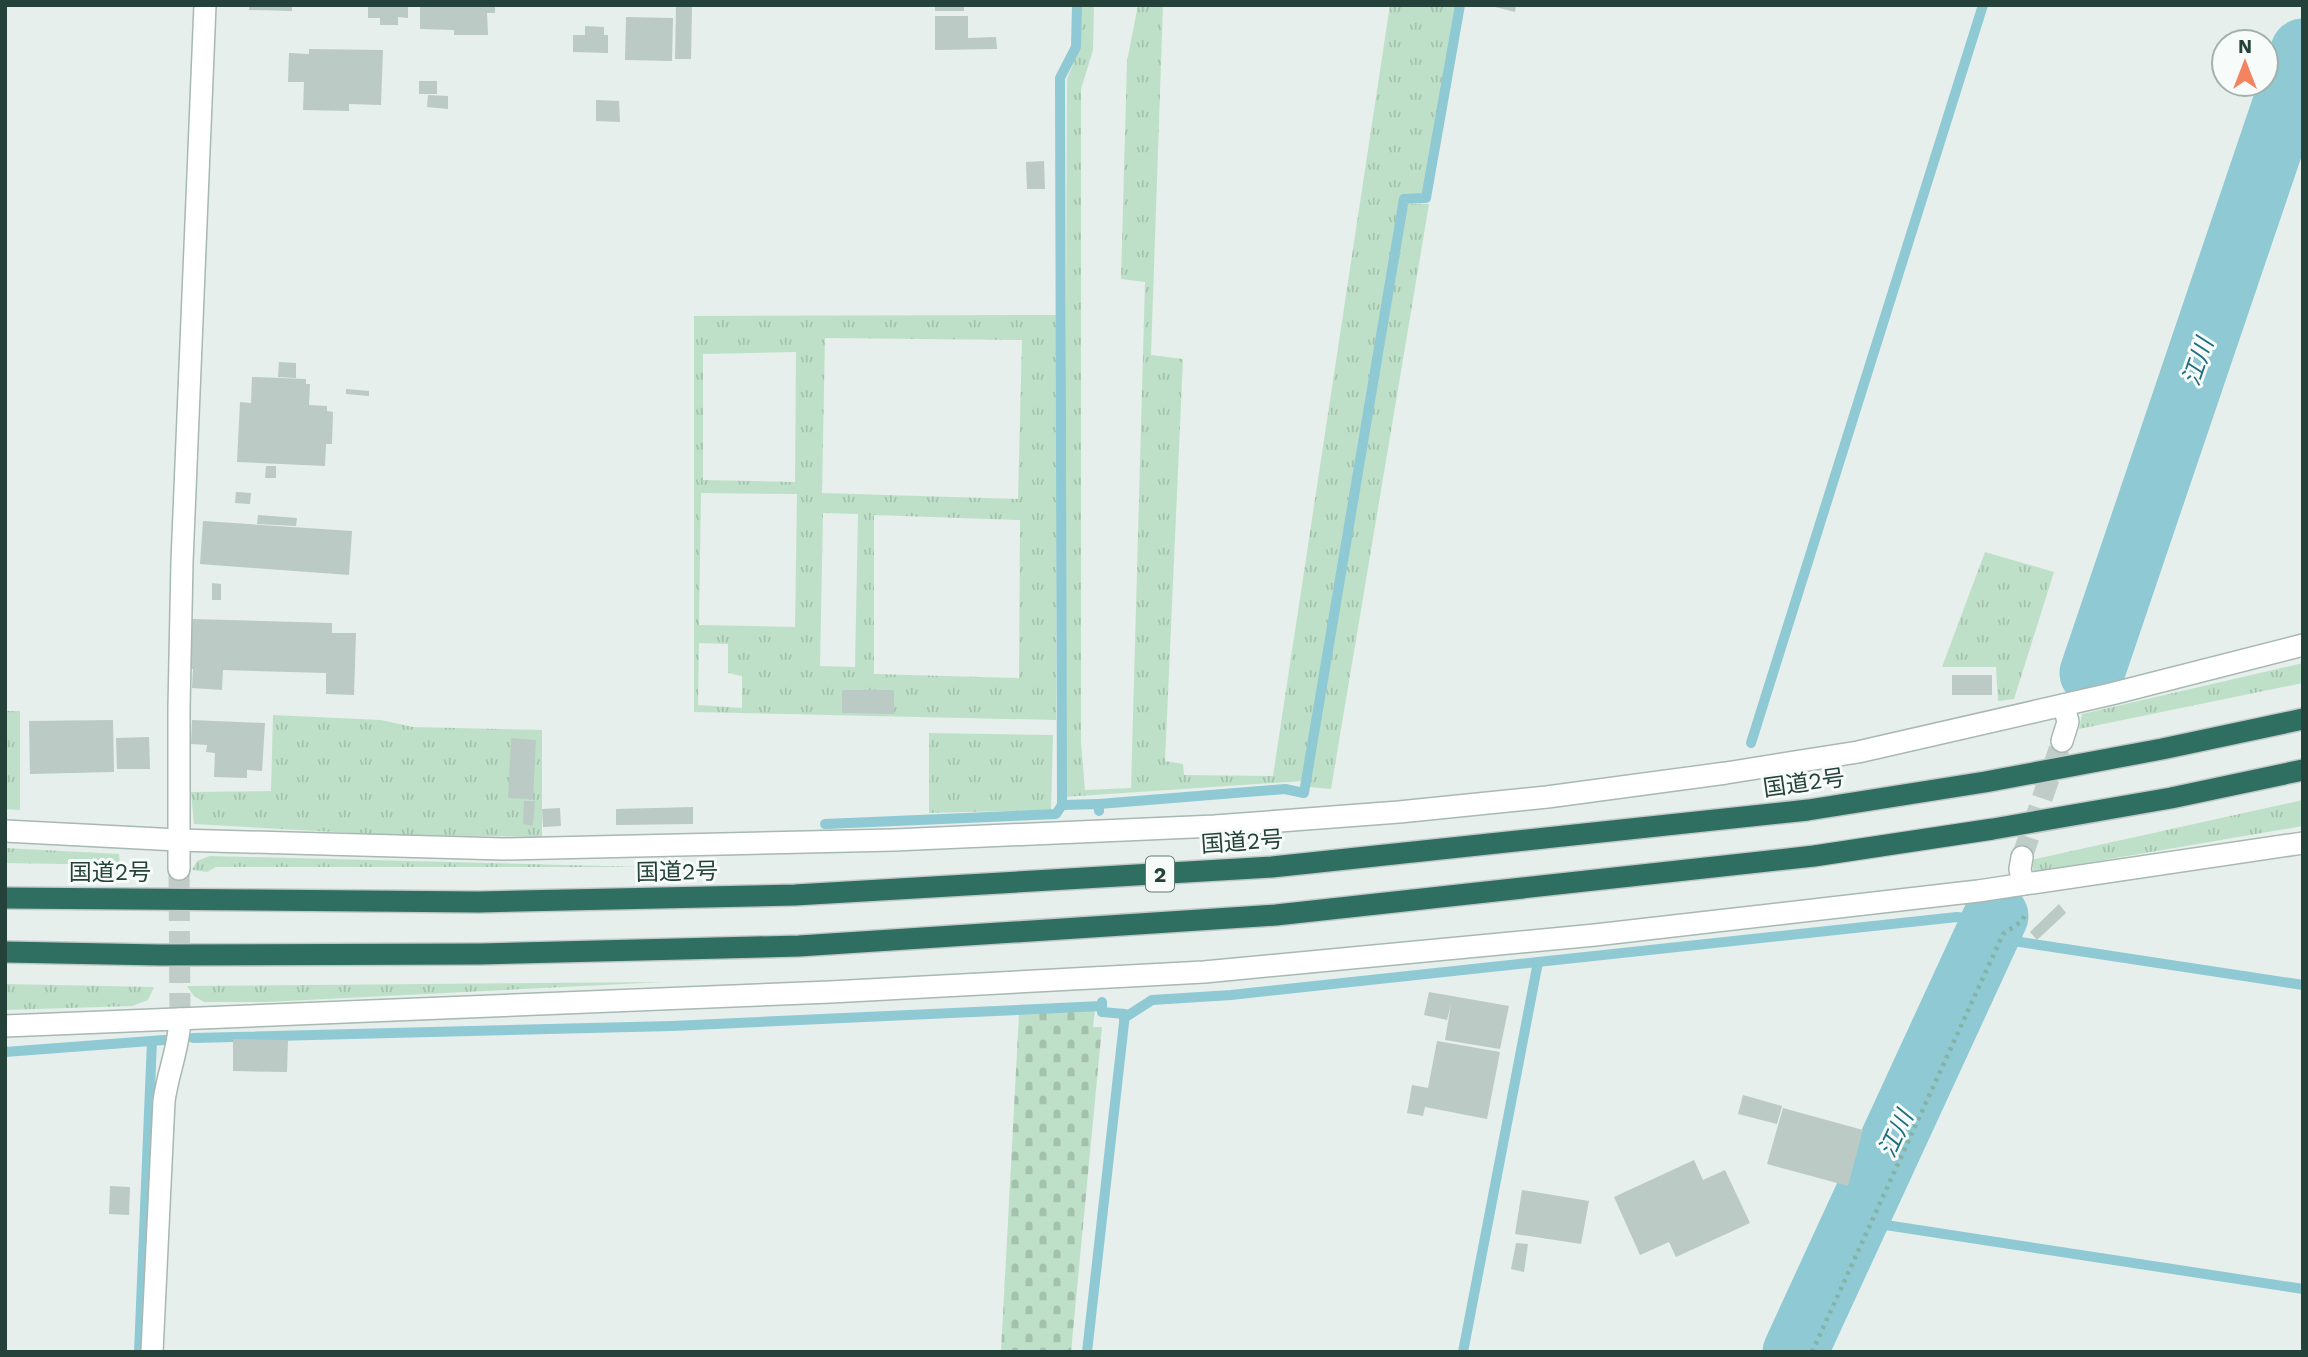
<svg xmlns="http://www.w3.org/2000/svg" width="2308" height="1357" viewBox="0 0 2308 1357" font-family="'Work Sans','Noto Sans JP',sans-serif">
	<defs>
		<pattern id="grass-tufts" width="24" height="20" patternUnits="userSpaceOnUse" patternTransform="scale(1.75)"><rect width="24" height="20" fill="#bfe0c8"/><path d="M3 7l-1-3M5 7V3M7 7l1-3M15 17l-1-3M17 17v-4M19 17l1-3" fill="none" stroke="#a4c1ad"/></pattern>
		<pattern id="cemetery-stones" width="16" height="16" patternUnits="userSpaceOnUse" patternTransform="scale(1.75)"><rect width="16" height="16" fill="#bfe0c8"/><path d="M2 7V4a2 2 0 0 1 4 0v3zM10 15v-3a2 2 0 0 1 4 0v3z" fill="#a4c1ad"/></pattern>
	</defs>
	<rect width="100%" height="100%" fill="#e6efeb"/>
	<g fill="url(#grass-tufts)" fill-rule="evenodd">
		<polygon points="1080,5 1094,5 1093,50 1081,89 1081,743 1085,790 1131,788 1145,282 1121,279 1127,61 1138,5 1163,5 1151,355 1183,359 1165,761 1183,764 1184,775 1273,776 1390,5 1456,5 1424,194 1401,195 1303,781 1064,797 1067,79 1080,47"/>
		<polygon points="1408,204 1429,204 1331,789 1309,787"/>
		<path d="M1058 315 1056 720 694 712V316ZM825 338 1022 340 1018 499 822 493ZM796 352 795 482 703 480V354ZM701 493 797 494 795 627 699 625ZM823 513 858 514 855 667 820 666ZM874 515 1020 520 1019 678 874 674ZM699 643 728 644V673L742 676V708L698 705Z"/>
		<polygon points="1985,552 2054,572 2014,699 1998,701 1996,667 1942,667"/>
		<polygon points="2303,663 2303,683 2079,729 2082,714"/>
		<polygon points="5,711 20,711 20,810 5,809"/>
		<polygon points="273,715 381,720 413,727 542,730 542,837 389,835 194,824 191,792 271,791"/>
		<polygon points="929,733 1053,735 1051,810 929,813"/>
		<polygon points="2303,800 2303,826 2034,872 2031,860"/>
		<polygon points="5,848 119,854 120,865 5,863"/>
		<polygon points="210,856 643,867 216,867 207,872 192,870 197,861"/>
		<polygon points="664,982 266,1002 204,1002 194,996 187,986"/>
		<polygon points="5,984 154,987 148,1000 132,1006 5,1010"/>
	</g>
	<polygon fill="url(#cemetery-stones)" points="1095,1010 1093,1027 1102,1027 1071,1352 1001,1352 1019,1014"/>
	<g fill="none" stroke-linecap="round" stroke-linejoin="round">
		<g stroke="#8ec9d4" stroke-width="10">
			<polyline points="1077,5 1076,47 1060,78 1062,805 1099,804 1099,811"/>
			<polyline points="1751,743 1983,5"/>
			<polyline points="1099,804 1285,789 1304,793 1404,199 1426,198 1460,5"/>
			<polyline points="825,824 1056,814 1062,805"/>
			<polyline points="1987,937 2303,985"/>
			<polyline points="1124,1018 1152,1000 1231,995 1957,917 1994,921"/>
			<polyline points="193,1038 672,1026 1102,1006"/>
			<polyline points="5,1052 164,1040"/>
			<polyline points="1855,1221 1863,1222"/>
			<polyline points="1879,1224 2303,1289"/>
			<polyline points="139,1352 152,1041"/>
			<polyline points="1087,1352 1125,1014 1102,1012 1102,1002"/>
			<polyline points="1463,1352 1538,962"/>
		</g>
		<g stroke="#8ec9d4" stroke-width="65">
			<polyline points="2092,673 2303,51"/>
			<polyline points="1795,1352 1996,916"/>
		</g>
	</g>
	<g fill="#bbcac4">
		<polygon points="249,5 292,5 292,11 249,10"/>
		<polygon points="368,5 408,5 408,18 398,17 398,25 380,25 380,18 368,18"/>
		<polygon points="420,5 495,5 495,13 487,13 488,35 454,35 454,30 420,29"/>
		<rect x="935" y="5" width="29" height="6"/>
		<polygon points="1487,5 1516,5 1515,12"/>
		<polygon points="676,6 692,6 691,59 675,59"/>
		<polygon points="935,16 968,16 968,38 996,37 997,49 935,50"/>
		<polygon points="626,17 673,18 672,61 625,60"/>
		<polygon points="585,26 604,27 604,35 608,35 608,53 573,52 573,35 585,35"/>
		<polygon points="309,49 383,50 381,105 349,104 349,111 303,110 304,82 288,82 289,53 309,54"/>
		<rect x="419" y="81" width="18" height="13"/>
		<polygon points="428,95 448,96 448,109 427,107"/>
		<polygon points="596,100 619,101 620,122 596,121"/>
		<polygon points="1044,161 1045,189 1027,189 1026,162"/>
		<polygon points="279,362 296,363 296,378 278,377"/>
		<polygon points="252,377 306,379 306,384 310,384 309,405 327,406 327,411 333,412 332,444 326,444 325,466 237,462 240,402 251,403"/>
		<polygon points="346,389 369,391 369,396 346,394"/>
		<polygon points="266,466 276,466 276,478 265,478"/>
		<polygon points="236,492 251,493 250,504 235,503"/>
		<polygon points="258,515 297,518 296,526 257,524"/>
		<polygon points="203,521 352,531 349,575 200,564"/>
		<polygon points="212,583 221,584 221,600 212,600"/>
		<polygon points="192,619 332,623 332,633 356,633 354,695 326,694 326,673 223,670 222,690 192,688 193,669 189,669"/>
		<rect x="1952" y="675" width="40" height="20"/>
		<polygon points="842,690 894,690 894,714 842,713"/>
		<polygon points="113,720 114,772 30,774 29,721"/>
		<polygon points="192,720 265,723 262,771 247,770 247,778 214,777 215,753 206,752 207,745 191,744"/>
		<polygon points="149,737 150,769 117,769 116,738"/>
		<polygon points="511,738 536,740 533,799 508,798"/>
		<polygon points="524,801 535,801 533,826 523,824"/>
		<polygon points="693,807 693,824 616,825 616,809"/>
		<polygon points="560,808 561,826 543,827 542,809"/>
		<polygon points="2059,904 2066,913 2037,940 2030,932"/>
		<polygon points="1429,992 1509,1006 1500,1049 1445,1040 1451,1004 1447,1020 1424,1015"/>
		<polygon points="233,1039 288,1040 287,1072 233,1071"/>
		<polygon points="1437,1041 1500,1052 1487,1119 1425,1107 1423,1116 1407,1113 1412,1085 1428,1088"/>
		<polygon points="1743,1095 1782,1106 1777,1124 1738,1114"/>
		<polygon points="1783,1108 1863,1130 1848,1186 1767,1164"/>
		<polygon points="1694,1160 1703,1180 1725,1170 1750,1223 1676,1257 1669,1242 1640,1255 1614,1197"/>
		<polygon points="110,1186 130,1187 129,1215 109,1214"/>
		<polygon points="1522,1190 1589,1201 1581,1244 1515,1234"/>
		<polygon points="1516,1243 1528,1244 1524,1272 1511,1269"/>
	</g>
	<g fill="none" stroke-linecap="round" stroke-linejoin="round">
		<g stroke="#bfccc8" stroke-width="21" stroke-dasharray="21 10" stroke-linecap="butt">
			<polyline points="2022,857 2062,741"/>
			<polyline points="179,869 180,1019"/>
		</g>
		<defs>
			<g id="street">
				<polyline points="2062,741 2068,722 2064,705"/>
				<polyline points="5,831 178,840 504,849 894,840 1215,826 1399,812 1547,797 1726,773 1858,752 2111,694 2303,645"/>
				<polyline points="2022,857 2020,869 2023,884"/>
				<polyline points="179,869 179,707 182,562 205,5"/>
				<polyline points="5,1026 830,992 1204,972 1595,935 1978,891 2303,843"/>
				<path d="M152 1352 164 1101C168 1072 179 1048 180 1019"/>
			</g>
			<g id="highway">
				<polyline points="5,898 479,902 795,895 1272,867 1808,810 1985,782 2162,749 2303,719"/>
				<polyline points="5,952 160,955 480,954 799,946 1276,915 1814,856 1993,829 2171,798 2303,770"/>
			</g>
		</defs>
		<use href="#street" stroke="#a8b8b2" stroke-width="24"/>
		<use href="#highway" stroke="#c2cac8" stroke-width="24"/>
		<polyline stroke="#86b3a5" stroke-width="4.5" stroke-dasharray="3.5 5" stroke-linecap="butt" points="1812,1352 2003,934 2022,921 2026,912"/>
		<use href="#street" stroke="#fff" stroke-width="21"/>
		<use href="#highway" stroke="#2f6f62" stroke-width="21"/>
	</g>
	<g text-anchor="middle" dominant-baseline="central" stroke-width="6" stroke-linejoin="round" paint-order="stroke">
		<rect fill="#f7fbf9" stroke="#637a73" stroke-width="2" x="1146" y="856.5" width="28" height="35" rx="5"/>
		<g font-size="21" font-weight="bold" fill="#24423a">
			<text x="1160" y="874">2</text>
		</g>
		<g font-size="23" fill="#24423a" stroke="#f7fbf9">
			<text transform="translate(1804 783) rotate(-8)">国道2号</text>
			<text transform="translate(1242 842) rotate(-4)">国道2号</text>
			<text x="110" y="872">国道2号</text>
			<text transform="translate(677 872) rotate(-1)">国道2号</text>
		</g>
		<g font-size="24" font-style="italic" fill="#1c6f80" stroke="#f7fbf9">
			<text transform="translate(2198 362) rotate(-71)">江川</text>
			<text transform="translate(1896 1134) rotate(-65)">江川</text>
		</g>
	</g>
	<rect width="2308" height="1357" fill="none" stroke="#24423a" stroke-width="14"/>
	<g transform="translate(2245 63)"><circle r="33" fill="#f7fbf9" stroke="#a3b1ad" stroke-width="2"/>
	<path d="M0-5L12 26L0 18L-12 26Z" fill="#f4845f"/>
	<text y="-10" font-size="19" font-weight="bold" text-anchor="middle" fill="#24423a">N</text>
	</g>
</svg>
